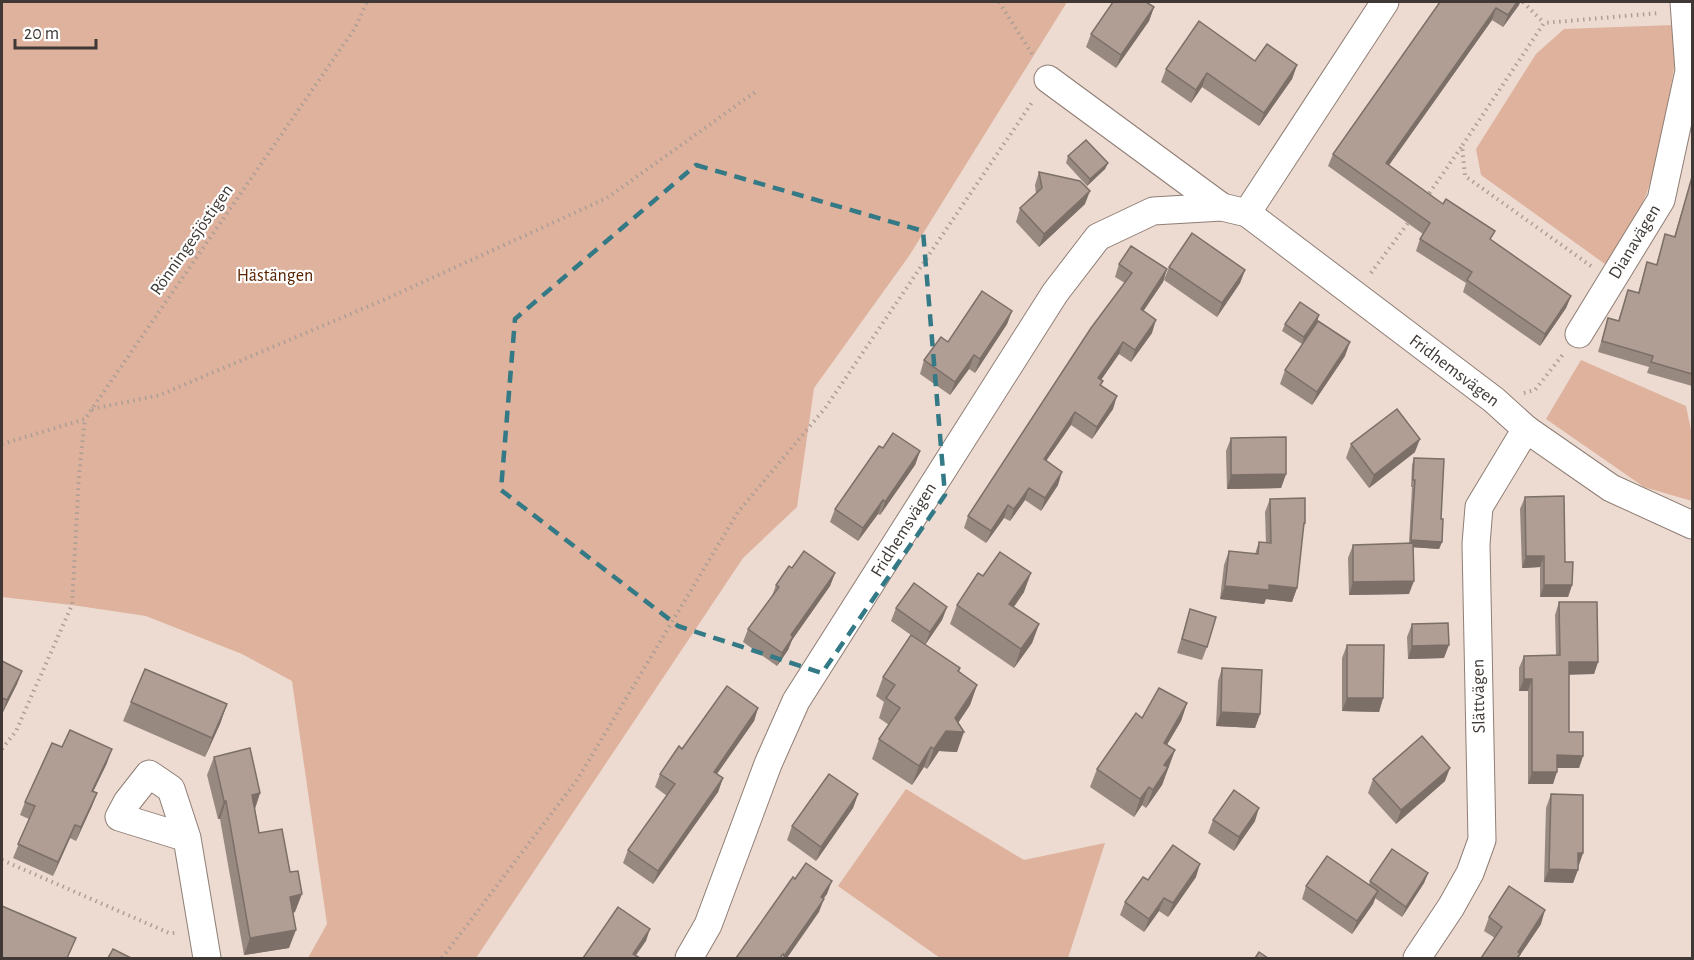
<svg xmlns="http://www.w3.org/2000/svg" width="1694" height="960" viewBox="0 0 1694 960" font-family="'Alegreya Sans',sans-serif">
	<rect width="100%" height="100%" fill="#eddad0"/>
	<g fill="#deb29c">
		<polygon points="2,2 1067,2 909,256 814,388 797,507 743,558 476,958 308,958 327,924 292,681 242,654 146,616 72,605 2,597"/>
		<polygon points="1674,25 1674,68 1661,149 1646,195 1624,245 1605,264 1481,175 1476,149 1536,54 1564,29"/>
		<polygon points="1581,360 1686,406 1692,435 1692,501 1644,487 1546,419"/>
		<polygon points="906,789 1024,860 1105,843 1068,958 940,958 838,886"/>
	</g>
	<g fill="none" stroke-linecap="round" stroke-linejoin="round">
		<defs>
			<g id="minor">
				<polyline points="1048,79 1222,207"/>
				<polyline points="1247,213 1385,2"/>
				<polyline points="1579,334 1661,200 1689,71 1684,2"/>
				<polyline points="187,838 119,817 127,802 149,774 171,789 187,838 207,958"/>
				<polyline points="689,958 708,925 768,764 796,701 1055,293 1098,237 1153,211 1222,207 1247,213 1494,400 1526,429 1611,488 1692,525"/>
				<polyline points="1417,958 1451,907 1470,873 1482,840 1476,544 1479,507 1526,429"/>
			</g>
		</defs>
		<use href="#minor" stroke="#8f7e75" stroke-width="29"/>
		<g stroke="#ad9e96" stroke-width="4" stroke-dasharray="1.5 4.5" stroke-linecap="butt">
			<polyline points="999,2 1034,57"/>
			<polyline points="1523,2 1544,23"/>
			<polyline points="1426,198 1462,146"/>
			<polyline points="1591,266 1465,176 1462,146 1544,23 1659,13"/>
			<polyline points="1371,273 1411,219"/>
			<polyline points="1524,393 1535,390 1564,353"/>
			<polyline points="92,409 160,395 388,298 607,198 758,90"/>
			<polyline points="2,444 85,419 355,28 367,2"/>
			<polyline points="2,749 16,731 72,605 79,475 85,419"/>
			<polyline points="2,860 169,933 176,933"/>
			<polyline points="442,958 577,780 738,512 826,407 1033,101"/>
		</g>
		<use href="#minor" stroke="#fff" stroke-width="27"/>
	</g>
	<g fill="#978880">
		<polygon points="1440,2 1520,2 1519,5 1503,27 1492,20 1389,165 1492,241 1571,296 1566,308 1540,346 1463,292 1466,283 1416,251 1420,239 1423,234 1328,166 1333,154"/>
		<polygon points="1154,7 1149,21 1116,68 1086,47 1091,34"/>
		<polygon points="1255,61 1297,65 1292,79 1259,126 1202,87 1191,103 1161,82 1166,69"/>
		<polygon points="1068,156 1108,163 1105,169 1087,186 1066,163"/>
		<polygon points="1039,172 1085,204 1039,247 1016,222 1020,208 1036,194 1035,185"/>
		<polygon points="1692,177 1692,386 1647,373 1649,367 1598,352 1608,318 1618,321 1628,290 1638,293 1647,262 1656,265 1665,234 1674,237"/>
		<polygon points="1119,264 1167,269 1163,282 1143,311 1152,333 1131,362 1119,354 1101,380 1103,381 1101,385 1113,409 1092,439 1071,425 1046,461 1058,485 1041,511 1025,500 1010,521 1004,518 986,543 964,528 968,516 1125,283 1115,277"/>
		<polygon points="1169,267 1245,270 1240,283 1217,317 1164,280"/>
		<polygon points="1012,311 1007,324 975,373 969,369 950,395 920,374 924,360"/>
		<polygon points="1319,315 1317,322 1302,344 1282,331 1285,324"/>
		<polygon points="1345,356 1312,405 1280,384 1285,370"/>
		<polygon points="1231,438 1286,474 1281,488 1227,489 1226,451"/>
		<polygon points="1351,444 1415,452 1369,488 1346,458"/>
		<polygon points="883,448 920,451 915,465 880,515 878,514 858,541 830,522 835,509"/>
		<polygon points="1414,458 1441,519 1442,542 1439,549 1413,547 1409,594 1349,595 1348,558 1353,545 1409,543 1412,487 1411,487 1412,465"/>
		<polygon points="1525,497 1565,562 1572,585 1568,597 1540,597 1540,567 1522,568 1520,509"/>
		<polygon points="1270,499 1305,523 1303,530 1297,588 1292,602 1266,599 1264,604 1220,599 1224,565 1229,551 1255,554 1259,542 1266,543 1265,512"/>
		<polygon points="792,568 835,573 830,586 792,640 788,650 777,666 743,642 748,629 772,596 776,585"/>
		<polygon points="983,576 1024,592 1014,607 1039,624 1032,643 1014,668 950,624 957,605"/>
		<polygon points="1559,602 1598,662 1594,674 1569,674 1569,732 1583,756 1579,768 1557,768 1553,784 1528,784 1528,691 1519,691 1519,668 1524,656 1556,655 1555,615"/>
		<polygon points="947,607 942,620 925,645 960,668 959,672 977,685 970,705 958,723 957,752 939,751 927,769 924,767 912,785 872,759 879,739 889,725 879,718 884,702 876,696 883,677 911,635 891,621 896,608"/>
		<polygon points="1190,609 1207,647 1202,660 1177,653"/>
		<polygon points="1412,624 1444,658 1408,659 1407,637"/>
		<polygon points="1347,645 1383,698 1379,712 1342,711 1342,658"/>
		<polygon points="2,661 22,671 17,684 2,714"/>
		<polygon points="1222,668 1260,714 1255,728 1216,726 1218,681"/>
		<polygon points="131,702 227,704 220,724 205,757 123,721"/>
		<polygon points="1187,703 1181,721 1167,745 1175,750 1162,785 1146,808 1142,805 1134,817 1090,787 1097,769 1142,718"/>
		<polygon points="758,708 754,721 717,774 723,778 718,792 653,884 623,863 628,850 667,796 655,787 660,774 682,749"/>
		<polygon points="62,747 107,763 93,792 97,793 92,806 76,841 70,838 53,876 13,858 29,819 20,815 25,802"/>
		<polygon points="214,757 260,793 255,809 259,833 295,912 293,913 289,948 244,955 220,819 218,819 207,775"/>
		<polygon points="1373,779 1445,781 1396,824 1368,793"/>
		<polygon points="858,794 853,808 816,861 787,840 792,826"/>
		<polygon points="1551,794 1583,853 1573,883 1544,882 1546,808"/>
		<polygon points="1213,820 1255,821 1234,851 1208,833"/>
		<polygon points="1428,873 1424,883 1402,917 1375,898 1373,904 1352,934 1302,899 1306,886 1369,885 1370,881"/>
		<polygon points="1196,877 1168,917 1159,911 1144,932 1120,915 1125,902 1148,880"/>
		<polygon points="1489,917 1541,924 1518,958 1495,938 1484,931"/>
	</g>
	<g fill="#7b6f68">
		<polygon points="1517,2 1520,2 1519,5 1503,27 1508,15"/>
		<polygon points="1154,7 1149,21 1116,68 1121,55"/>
		<polygon points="1496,8 1492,20 1382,175 1386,163"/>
		<polygon points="1297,65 1292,79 1259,126 1264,113"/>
		<polygon points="1207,73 1202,87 1191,103 1196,90"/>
		<polygon points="1108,163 1105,169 1087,186 1090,179"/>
		<polygon points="1090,191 1085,204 1039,247 1044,234"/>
		<polygon points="1167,269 1163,282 1136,322 1141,309"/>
		<polygon points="1245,270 1240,283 1217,317 1222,303"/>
		<polygon points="1571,296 1566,308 1540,346 1545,334"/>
		<polygon points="1012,311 1007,324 975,373 980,359"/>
		<polygon points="1319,315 1317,322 1302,344 1304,337"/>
		<polygon points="1156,320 1152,333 1131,362 1135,350"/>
		<polygon points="1123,342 1119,354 1094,390 1098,378"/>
		<polygon points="1350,342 1345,356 1312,405 1317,392"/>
		<polygon points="974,355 969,369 950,395 955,382"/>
		<polygon points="1117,396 1113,409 1092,439 1097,427"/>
		<polygon points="1075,412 1071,425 1039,471 1044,459"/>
		<polygon points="1420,439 1415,452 1369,488 1374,475"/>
		<polygon points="920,451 915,465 880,515 885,502"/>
		<polygon points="1062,472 1058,485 1041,511 1045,498"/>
		<polygon points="1286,474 1281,488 1227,489 1231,475"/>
		<polygon points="1029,488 1025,500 1010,521 1014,509"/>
		<polygon points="883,500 878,514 858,541 863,528"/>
		<polygon points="1008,505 1004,518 986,543 991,531"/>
		<polygon points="1411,540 1442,542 1439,549 1409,547"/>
		<polygon points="1526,556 1544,556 1540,567 1522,568"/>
		<polygon points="835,573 830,586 792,640 788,650 777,666 782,653 791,635"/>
		<polygon points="1031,573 1024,592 1002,623 1009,604"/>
		<polygon points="1414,581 1409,594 1349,595 1353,582"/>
		<polygon points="1269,585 1297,588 1292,602 1266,599 1264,604 1220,599 1225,586"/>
		<polygon points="1544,585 1572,585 1568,597 1540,597"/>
		<polygon points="947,607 942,620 925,645 930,632"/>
		<polygon points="1039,624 1032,643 1014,668 1021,649"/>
		<polygon points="1449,645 1444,658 1408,659 1412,646"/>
		<polygon points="1569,662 1598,662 1594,674 1565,675"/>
		<polygon points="22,671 17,684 2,714 7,700"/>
		<polygon points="1524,679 1532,679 1528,691 1519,691"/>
		<polygon points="977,685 970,705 952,732 964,732 957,752 939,751 927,769 934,749"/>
		<polygon points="1347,698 1383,698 1379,712 1342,711"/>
		<polygon points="1187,703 1181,721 1157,761 1164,743"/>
		<polygon points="227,704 220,724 205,757 212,738"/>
		<polygon points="758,708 754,721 709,785 714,772"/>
		<polygon points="1221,712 1260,714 1255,728 1216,726"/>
		<polygon points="931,747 924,767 912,785 919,766"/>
		<polygon points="112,749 107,763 87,804 92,791"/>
		<polygon points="1175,750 1162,785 1146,808 1153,790 1164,765"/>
		<polygon points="1557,755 1583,756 1579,768 1553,768"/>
		<polygon points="1450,768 1445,781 1396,824 1401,810"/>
		<polygon points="1532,772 1557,772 1553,784 1528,784"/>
		<polygon points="723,778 718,792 653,884 658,871"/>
		<polygon points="1149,787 1142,805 1134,817 1140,799"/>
		<polygon points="97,793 92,806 76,841 81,827"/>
		<polygon points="260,793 254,811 252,795"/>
		<polygon points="858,794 853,808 816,861 821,847"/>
		<polygon points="224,801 226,801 220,819 218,819"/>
		<polygon points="1259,808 1255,821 1234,851 1239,837"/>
		<polygon points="75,825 70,838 53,876 58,862"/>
		<polygon points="1578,853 1583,853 1578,867 1573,866"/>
		<polygon points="1200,864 1196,877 1168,917 1173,903"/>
		<polygon points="1549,869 1578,870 1573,883 1544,882"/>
		<polygon points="1428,873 1424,883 1402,917 1406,907"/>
		<polygon points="832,881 827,894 816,909 821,897"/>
		<polygon points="1378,891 1373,904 1352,934 1357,921"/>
		<polygon points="302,894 295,912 283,914 290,897"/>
		<polygon points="1164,898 1159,911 1144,932 1149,919"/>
		<polygon points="824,899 819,912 787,958 783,958 784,956"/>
		<polygon points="1545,910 1541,924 1518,958 1516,958 1518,952"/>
		<polygon points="650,929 646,941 634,958 633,954"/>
		<polygon points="296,930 289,948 244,955 250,938"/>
	</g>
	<g fill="#b09e95" stroke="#7b6f68" stroke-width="1.5">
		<polygon points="1113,2 1146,2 1154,7 1121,55 1091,34"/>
		<polygon points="1440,2 1517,2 1508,15 1496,8 1386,163 1443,204 1446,199 1495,231 1490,239 1571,296 1545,334 1467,280 1472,272 1420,239 1430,223 1333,154"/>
		<polygon points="1199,21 1255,61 1267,44 1297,65 1264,113 1207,73 1196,90 1166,69"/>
		<polygon points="1086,140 1108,163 1090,179 1068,156"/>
		<polygon points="1039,172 1080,181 1090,191 1044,234 1020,208 1042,188"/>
		<polygon points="1692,177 1692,374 1651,362 1653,356 1602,341 1608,318 1619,321 1628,290 1639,293 1647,262 1657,265 1665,234 1675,237"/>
		<polygon points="1192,233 1245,270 1222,303 1169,267"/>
		<polygon points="1131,246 1167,269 1141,309 1156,320 1135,350 1123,342 1098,378 1103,381 1100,385 1117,396 1097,427 1075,412 1044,459 1062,472 1045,498 1029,488 1014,509 1008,505 991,531 968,516 1091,328 1132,273 1119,264"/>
		<polygon points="982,291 1012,311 980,359 974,355 955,382 924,360 941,337 948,342"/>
		<polygon points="1300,302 1319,315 1304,337 1285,324"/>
		<polygon points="1318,321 1350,342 1317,392 1285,370"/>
		<polygon points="1397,409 1420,439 1374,475 1351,444"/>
		<polygon points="893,433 920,451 885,502 883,500 863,528 835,509 879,446 883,448"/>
		<polygon points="1286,437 1286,474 1231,475 1231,438"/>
		<polygon points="1414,458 1444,459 1441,519 1443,519 1442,542 1411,540 1415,480 1413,480"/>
		<polygon points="1564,496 1565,562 1573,562 1572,585 1544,585 1544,556 1526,556 1525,497"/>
		<polygon points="1305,498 1305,523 1304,523 1297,588 1269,585 1269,590 1225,586 1229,551 1258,554 1259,542 1271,543 1270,499"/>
		<polygon points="1413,543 1414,581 1353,582 1353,545"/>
		<polygon points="804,551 835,573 791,635 793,637 782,653 748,629 779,587 776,585 789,566 792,568"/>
		<polygon points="1000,552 1031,573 1009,604 1039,624 1021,649 957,605 978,573 983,576"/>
		<polygon points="914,583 947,607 930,632 896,608"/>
		<polygon points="1559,602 1597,602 1598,662 1569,662 1569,732 1583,732 1583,756 1557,755 1557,772 1532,772 1532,679 1524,679 1524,656 1560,655"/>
		<polygon points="1190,609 1216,617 1207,647 1182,639"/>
		<polygon points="1448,623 1449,645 1412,646 1412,624"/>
		<polygon points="911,635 960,668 958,671 977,685 955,718 964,732 946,731 934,749 931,747 919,766 879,739 900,708 886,698 895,685 883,677"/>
		<polygon points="1347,645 1384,645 1383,698 1347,698"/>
		<polygon points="2,661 22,671 7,700 2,698"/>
		<polygon points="1222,668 1262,670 1260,714 1221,712"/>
		<polygon points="145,669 227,704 212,738 131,702"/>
		<polygon points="727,686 758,708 714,772 723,778 658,871 628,850 675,784 660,774 679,746 682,749"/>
		<polygon points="1159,688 1187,703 1164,743 1175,750 1164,765 1168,767 1153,790 1149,787 1140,799 1097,769 1136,713 1142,718"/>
		<polygon points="70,730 112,749 92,791 97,793 81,827 75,825 58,862 18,844 35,806 25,802 52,743 62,747"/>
		<polygon points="1422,736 1450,768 1401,810 1373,779"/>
		<polygon points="250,748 260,793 252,795 259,833 282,829 290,872 298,871 302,894 290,897 296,930 250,938 226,801 224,801 214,757"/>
		<polygon points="829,774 858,794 821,847 792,826"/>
		<polygon points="1234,790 1259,808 1239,837 1213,820"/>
		<polygon points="1551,794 1583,795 1583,853 1578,853 1578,870 1549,869"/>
		<polygon points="1173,845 1200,864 1173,903 1164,898 1149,919 1125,902 1143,877 1148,880"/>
		<polygon points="1392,849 1428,873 1406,907 1370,881"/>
		<polygon points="1327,856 1378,891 1357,921 1306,886"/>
		<polygon points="806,863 832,881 821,897 824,899 784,956 783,954 780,958 736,958 793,877 795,879"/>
		<polygon points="1509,886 1545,910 1518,952 1520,954 1517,958 1481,958 1502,927 1489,917"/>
		<polygon points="2,906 76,938 67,958 2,958"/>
		<polygon points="618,907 650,929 633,954 640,958 583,958"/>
		<polygon points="113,949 131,958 108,958"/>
		<polygon points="1259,952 1268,958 1255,958"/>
	</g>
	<path fill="none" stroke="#337986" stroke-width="4.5" stroke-dasharray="12 8" stroke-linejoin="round" d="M696 165 923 231 945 495 822 673 678 626 501 490 515 319Z"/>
	<g text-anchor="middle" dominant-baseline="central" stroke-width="4.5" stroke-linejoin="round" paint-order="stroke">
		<g font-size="18" fill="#3f3834" stroke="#fff">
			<text transform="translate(192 240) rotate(-55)">Rönningesjöstigen</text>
			<text transform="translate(1635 242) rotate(-59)">Dianavägen</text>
			<text transform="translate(1454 371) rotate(37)">Fridhemsvägen</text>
			<text transform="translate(904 530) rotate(-58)">Fridhemsvägen</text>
			<text transform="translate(1479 696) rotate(-91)">Slättvägen</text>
		</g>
		<g font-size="18" fill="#572300" stroke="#fff">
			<text x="275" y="276">Hästängen</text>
		</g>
	</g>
	<rect width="1694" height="960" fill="none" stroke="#3f3834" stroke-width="6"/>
	<path d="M15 39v9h81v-9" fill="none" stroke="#3f3834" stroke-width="3"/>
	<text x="24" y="39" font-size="18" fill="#3f3834" stroke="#ffffff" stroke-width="4.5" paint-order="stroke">20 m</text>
</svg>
